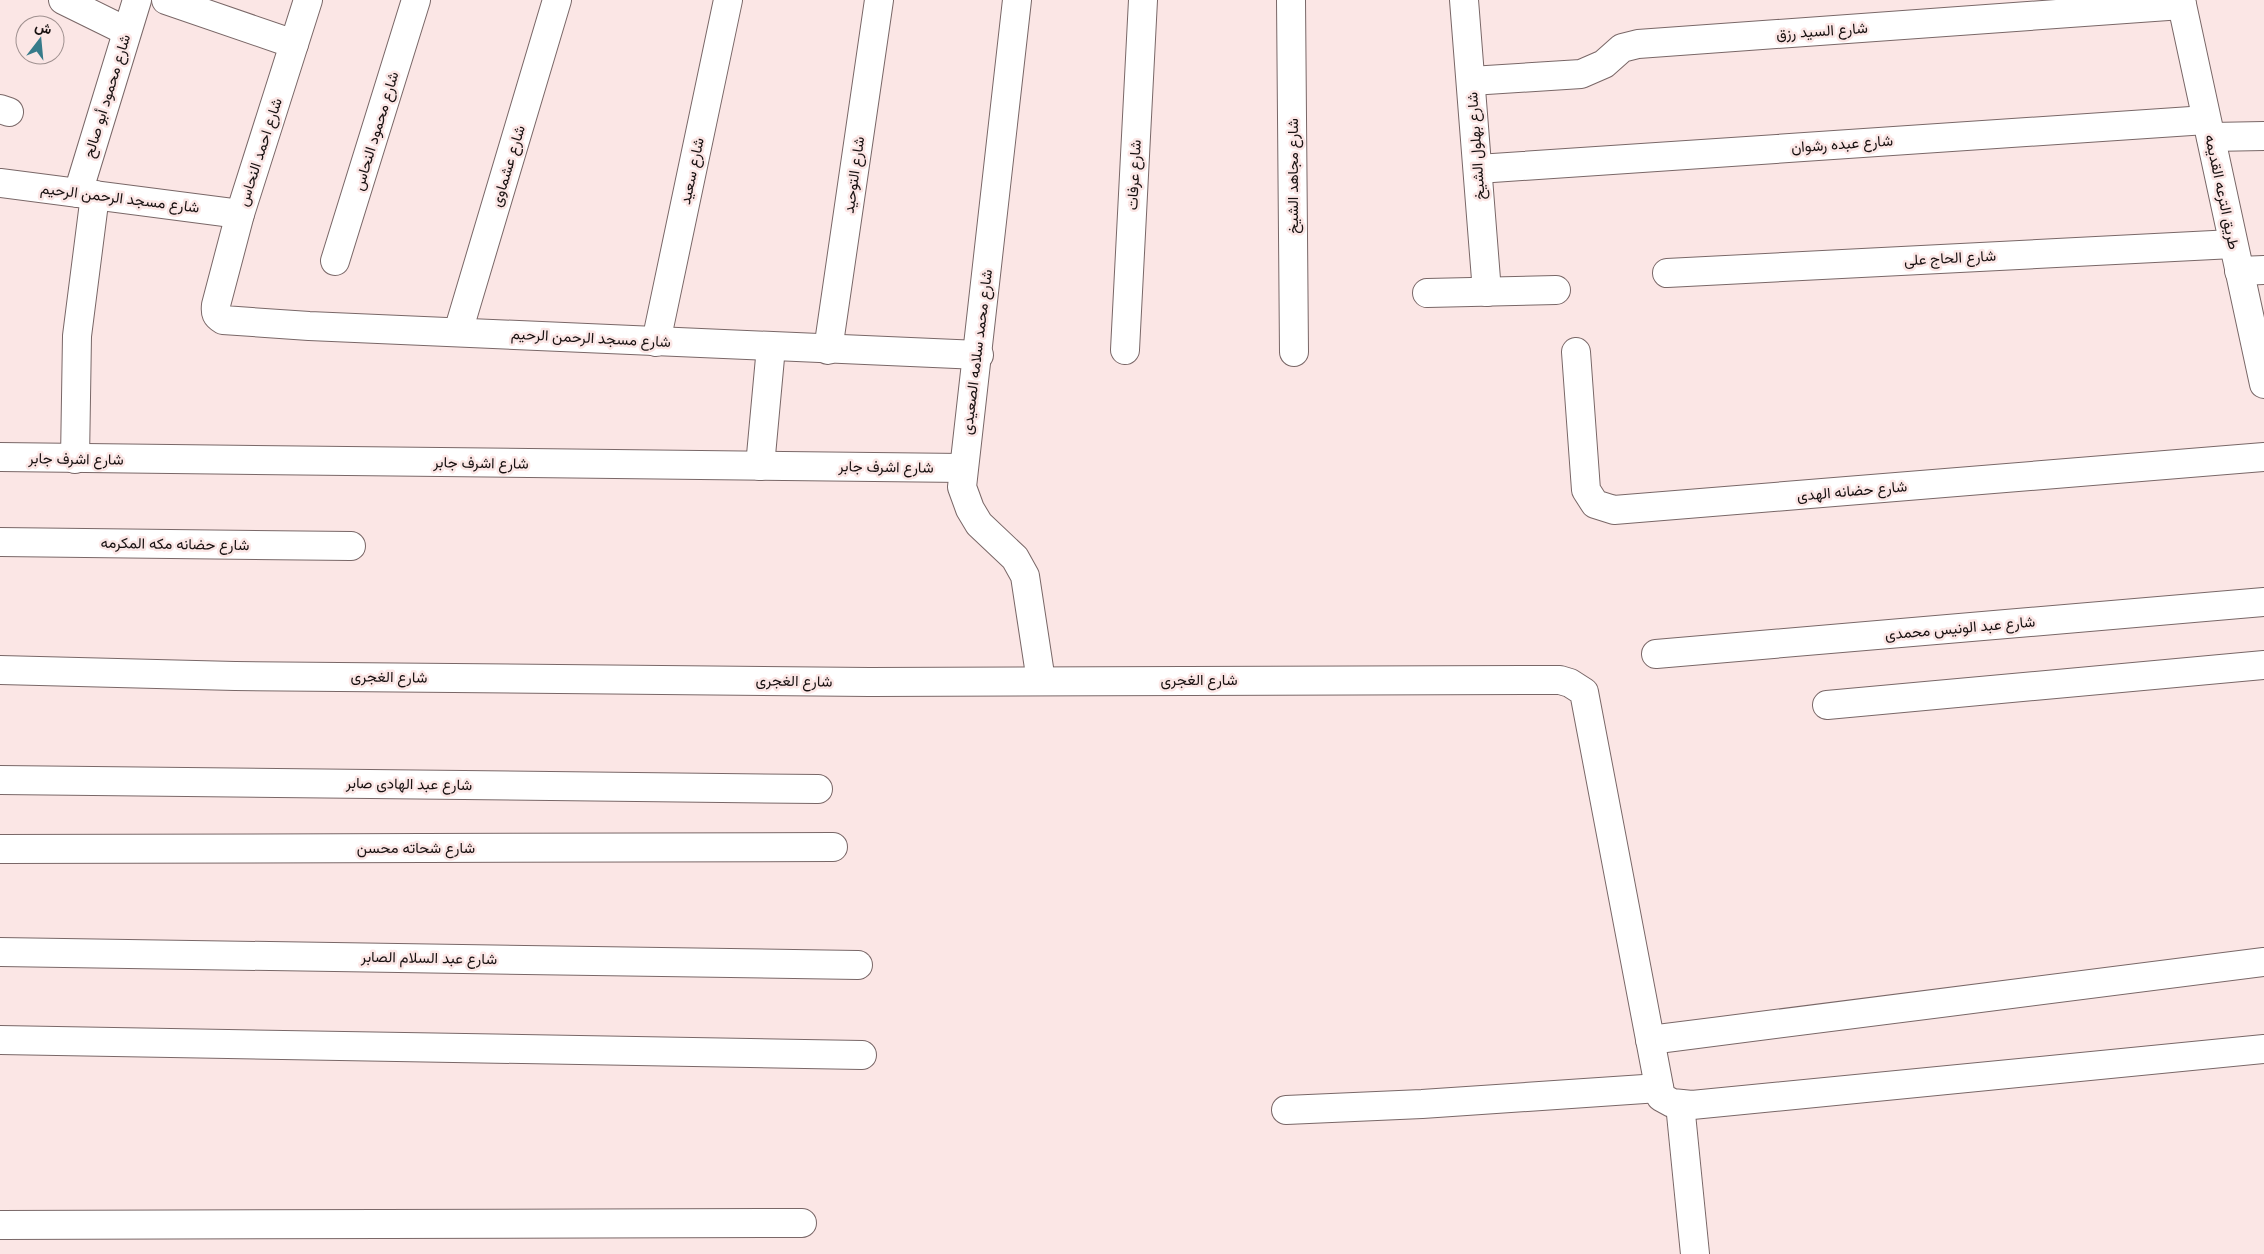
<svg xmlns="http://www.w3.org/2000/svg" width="2264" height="1254" viewBox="0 0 2264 1254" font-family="'Varela Round',Vazirmatn,sans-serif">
	<rect width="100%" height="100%" fill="#fbe6e5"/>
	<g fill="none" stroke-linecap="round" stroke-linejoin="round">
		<defs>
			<g id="street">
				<polyline points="63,0 126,31"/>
				<polyline points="166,0 294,44"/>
				<path d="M308 0 240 214 216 305C215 313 216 316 223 320L309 326 979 355"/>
				<polyline points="1017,0 962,487 970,509 979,524 1015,558 1025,576 1041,681"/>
				<polyline points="1291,0 1294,352"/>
				<polyline points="1464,0 1487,292"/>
				<polyline points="2181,0 2264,384"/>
				<polyline points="1471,81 1581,74 1604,64 1622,48 1638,44 2182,5"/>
				<polyline points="0,109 9,112"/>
				<polyline points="2211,137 2264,136"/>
				<polyline points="1478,169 2206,120"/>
				<polyline points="0,183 240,214"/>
				<polyline points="78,193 137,0"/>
				<polyline points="335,261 416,0"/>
				<polyline points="2239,271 2264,270"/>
				<polyline points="1667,273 2233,244"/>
				<polyline points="1427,293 1556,290"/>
				<polyline points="458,332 557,0"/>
				<polyline points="656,342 728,0"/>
				<polyline points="828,350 879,0"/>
				<polyline points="1125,350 1143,0"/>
				<polyline points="1576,352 1586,490 1595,504 1614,510 2264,457"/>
				<polyline points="0,457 963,468"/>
				<polyline points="75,459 77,336 95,195"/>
				<polyline points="760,466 771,347"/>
				<polyline points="0,542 351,546"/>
				<polyline points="1656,654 2264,602"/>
				<polyline points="0,670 235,676 870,682 1560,680 1570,683 1584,692 1661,1097 1672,1103 1692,1105 2264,1049"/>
				<polyline points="1827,705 2264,665"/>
				<polyline points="0,780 818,789"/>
				<polyline points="0,849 833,847"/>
				<polyline points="0,952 858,965"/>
				<polyline points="0,1040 862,1055"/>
				<polyline points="1650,1040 2264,962"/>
				<polyline points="1680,1104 1695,1254"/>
				<polyline points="1286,1110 1422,1104 1659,1088"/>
				<polyline points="0,1225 802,1223"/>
			</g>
		</defs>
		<use href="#street" stroke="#796767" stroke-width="30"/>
		<use href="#street" stroke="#fff" stroke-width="28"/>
	</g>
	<g text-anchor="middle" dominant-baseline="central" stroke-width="5" stroke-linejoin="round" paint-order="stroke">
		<g font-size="15" fill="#181111" stroke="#fbe6e5">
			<text transform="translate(1822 31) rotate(-4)">شارع السيد رزق</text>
			<text transform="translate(107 96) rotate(-73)">شارع محمود أبو صالح</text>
			<text transform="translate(376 131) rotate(-73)">شارع محمود النحاس</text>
			<text transform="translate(1842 144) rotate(-4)">شارع عبده رشوان</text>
			<text transform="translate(1476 146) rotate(-94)">شارع بهلول الشيخ</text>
			<text transform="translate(260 152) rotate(-72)">شارع احمد النحاس</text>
			<text transform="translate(508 166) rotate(-73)">شارع عشماوى</text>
			<text transform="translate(692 171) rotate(-78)">شارع سعيد</text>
			<text transform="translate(854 175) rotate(-82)">شارع التوحيد</text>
			<text transform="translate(1134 175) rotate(-87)">شارع عرفات</text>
			<text transform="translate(1293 176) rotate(-90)">شارع مجاهد الشيخ</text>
			<text transform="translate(2222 192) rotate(78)">طريق الترعه القديمه</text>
			<text transform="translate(120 198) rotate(7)">شارع مسجد الرحمن الرحيم</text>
			<text transform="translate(1950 258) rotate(-3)">شارع الحاج على</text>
			<text transform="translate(591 338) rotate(3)">شارع مسجد الرحمن الرحيم</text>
			<text transform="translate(977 352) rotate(-83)">شارع محمد سلامه الصعيدى</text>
			<text transform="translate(76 459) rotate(1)">شارع اشرف جابر</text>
			<text transform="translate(481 463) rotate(1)">شارع اشرف جابر</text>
			<text transform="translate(886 467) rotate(1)">شارع اشرف جابر</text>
			<text transform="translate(1852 491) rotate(-5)">شارع حضانه الهدى</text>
			<text transform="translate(175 544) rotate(1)">شارع حضانه مكه المكرمه</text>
			<text transform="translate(1960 628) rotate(-5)">شارع عبد الونيس محمدى</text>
			<text transform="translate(389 677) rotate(1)">شارع الغجرى</text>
			<text x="1199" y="680">شارع الغجرى</text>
			<text transform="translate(794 681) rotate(1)">شارع الغجرى</text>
			<text transform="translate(409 784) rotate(1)">شارع عبد الهادى صابر</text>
			<text x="416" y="848">شارع شحاته محسن</text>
			<text transform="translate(429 958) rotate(1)">شارع عبد السلام الصابر</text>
		</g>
	</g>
	<g transform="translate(40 40) rotate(16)"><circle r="24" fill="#fbe6e5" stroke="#a09190"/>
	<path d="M0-4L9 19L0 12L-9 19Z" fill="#377b8a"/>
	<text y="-8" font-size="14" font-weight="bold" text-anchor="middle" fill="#181111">ش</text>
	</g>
</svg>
